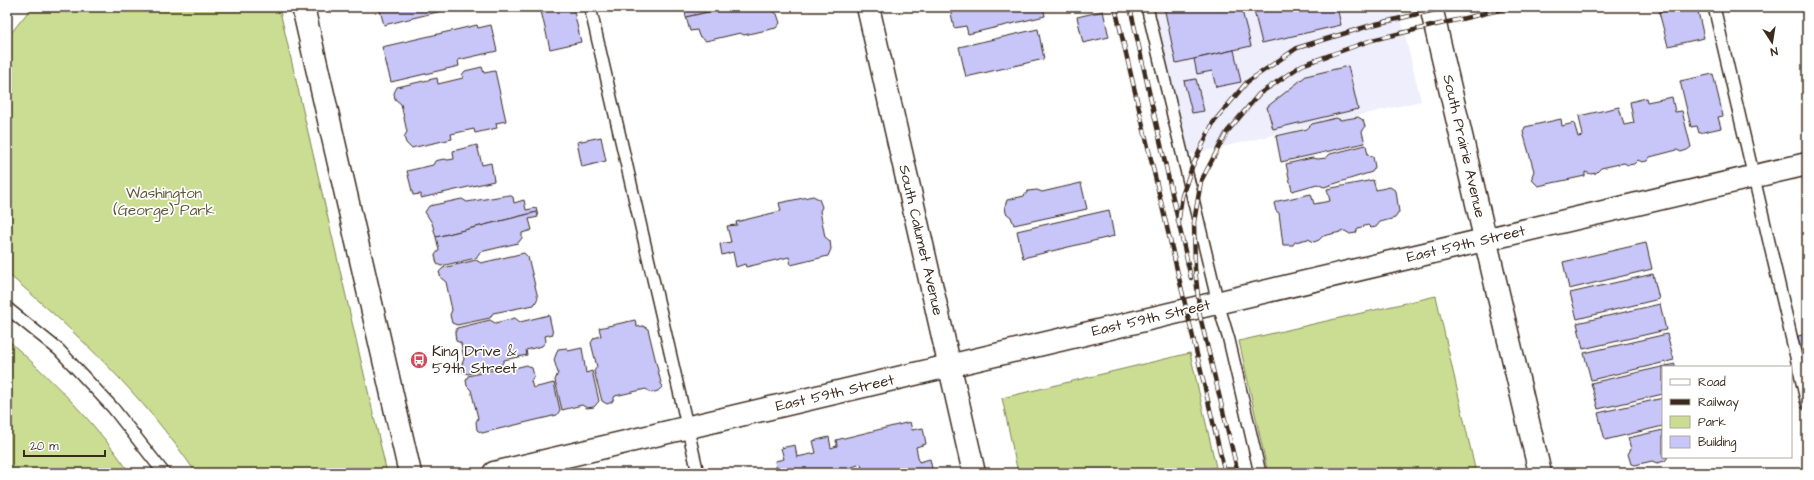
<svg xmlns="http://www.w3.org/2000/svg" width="1814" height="480" viewBox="0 0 1814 480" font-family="'Architects Daughter',sans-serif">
	<rect width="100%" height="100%" fill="#fff"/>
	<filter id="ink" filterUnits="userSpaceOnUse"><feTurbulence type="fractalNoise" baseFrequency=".025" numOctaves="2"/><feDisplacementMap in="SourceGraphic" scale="8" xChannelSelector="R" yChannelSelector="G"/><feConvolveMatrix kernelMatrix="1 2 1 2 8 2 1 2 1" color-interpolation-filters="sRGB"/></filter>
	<g filter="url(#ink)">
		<polygon fill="#eeeefd" points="1147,7 1398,7 1421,101 1183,156"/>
		<g fill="#cadd92" stroke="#828458">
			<path d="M32 7H279L387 473H196C143 395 78 334 7 273V38Z"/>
			<polygon points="1436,296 1476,473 1268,473 1239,341"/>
			<path d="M7 339C52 380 96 423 130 473H7Z"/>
			<polygon points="1190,353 1216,467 1189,473 1018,473 1002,398"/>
		</g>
		<g fill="#c8c6f8" stroke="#3b2a1e">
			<polygon points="379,7 458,7 384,25"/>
			<polygon points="540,7 573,7 581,42 550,49"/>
			<polygon points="684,7 730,7 686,17"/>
			<polygon points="730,7 772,7 773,11 777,14 780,23 776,28 744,35 740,33 706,41 699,36 697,30 690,31 686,17"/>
			<polygon points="953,7 1043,7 1045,16 968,34 966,26 954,28 950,8"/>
			<polygon points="1164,7 1241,7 1251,46 1176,63"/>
			<polygon points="1253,7 1337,7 1341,25 1262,43"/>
			<polygon points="1684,7 1697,7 1704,38 1668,46 1659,12"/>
			<polygon points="1103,11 1109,37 1083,43 1077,17"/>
			<polygon points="477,25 478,28 491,25 497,51 458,60 459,66 391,82 382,47"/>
			<polygon points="1038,29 1044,59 966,77 959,47"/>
			<polygon points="1234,50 1241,82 1216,87 1212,71 1197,74 1194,59"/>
			<polygon points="1348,66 1358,109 1273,129 1267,107 1306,76"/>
			<polygon points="482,67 484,73 495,71 506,121 496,123 497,128 475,133 474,129 451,134 452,139 411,148 406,143 404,137 407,132 401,104 395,99 394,93 397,87 437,78 438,84 463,78 462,75 465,71"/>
			<polygon points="1713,74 1723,116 1718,117 1721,128 1699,133 1697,126 1691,127 1680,81"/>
			<polygon points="1196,79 1204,111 1192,113 1184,81"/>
			<polygon points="1672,97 1675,112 1682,111 1691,147 1687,150 1681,152 1677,150 1650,157 1647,161 1642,162 1638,160 1634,164 1628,165 1624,163 1601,168 1596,173 1591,174 1585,172 1585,176 1538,186 1533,181 1532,176 1534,171 1523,132 1525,127 1561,119 1562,126 1574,123 1578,137 1583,136 1579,116 1619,107 1624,125 1634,123 1630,102 1646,98 1647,102"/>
			<polygon points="1358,117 1363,120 1365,127 1362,132 1365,143 1281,162 1276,136 1307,129 1312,124 1336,118 1341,120"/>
			<polygon points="601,137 606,161 582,167 577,142"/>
			<polygon points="477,145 482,165 491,163 494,181 421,198 421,194 413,195 407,171 433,165 435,161 444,159 448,160 454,159 453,151"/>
			<polygon points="1366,145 1368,155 1373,157 1375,167 1372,172 1324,187 1317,184 1292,191 1286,164 1312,158 1318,159 1326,158 1330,154"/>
			<polygon points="1373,180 1376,190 1390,187 1396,191 1399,212 1395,218 1380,222 1376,227 1371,228 1368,225 1358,228 1356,233 1350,234 1345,231 1323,236 1319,240 1314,242 1308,239 1295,242 1293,245 1283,245 1279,213 1276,211 1274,203 1278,201 1311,194 1314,204 1330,201 1327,189"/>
			<polygon points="1081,183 1087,209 1014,225 1011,217 1006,213 1005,206 1007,200 1024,196 1028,191 1037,190 1042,192"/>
			<polygon points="509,195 513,197 514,203 524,200 526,210 536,208 537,212 436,237 432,223 425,212 429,206 462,199 467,202"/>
			<polygon points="813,196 819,199 822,207 820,211 825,237 830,241 831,249 828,256 791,265 789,257 746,267 745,264 736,267 733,252 722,255 720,244 731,242 727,226 737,225 736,222 781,211 779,203"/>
			<polygon points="1109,210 1114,236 1023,258 1017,231"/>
			<polygon points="537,212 538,217 529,219 532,230 522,233 522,238 518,243 480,252 476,258 441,266 437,264 435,255 439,250 436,237"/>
			<polygon points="1646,243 1652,269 1569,289 1563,262"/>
			<polygon points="524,253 528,257 538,298 534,305 493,313 490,318 457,325 452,323 450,315 452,310 446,282 441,278 439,272 443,268 476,260 481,263"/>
			<polygon points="1653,274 1659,299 1577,319 1570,293"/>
			<polygon points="1660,304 1666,330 1583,349 1577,323"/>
			<polygon points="549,315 553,334 545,336 546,341 542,346 526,350 527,355 504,360 501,366 468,374 463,372 462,364 464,359 461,343 456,341 455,333 457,328 490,320 495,323 515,318 520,322"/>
			<polygon points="635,320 637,327 643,326 648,329 662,387 658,391 651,393 646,389 615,396 612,402 607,404 602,401 594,371 597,367 591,343 594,338 601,336 599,328"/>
			<polygon points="1667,334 1674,360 1591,380 1584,353"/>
			<polygon points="1807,334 1807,362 1804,363 1798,336"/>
			<polygon points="567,348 568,351 582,348 586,373 592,371 599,401 594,407 587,408 582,405 562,410 555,380 558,373 554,360 558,349"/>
			<polygon points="1675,364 1675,367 1663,367 1663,394 1598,409 1591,383"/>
			<polygon points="527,365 532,368 534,376 531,381 533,388 554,383 560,410 557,415 482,433 477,430 476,422 478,418 471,390 467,386 466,380 468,376 502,368 506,370"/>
			<polygon points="1663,398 1663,426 1605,440 1598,413"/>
			<polygon points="910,422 912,430 923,428 926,444 916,447 919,462 930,459 933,473 863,473 861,464 852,467 853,473 777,473 775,461 784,459 781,448 795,445 797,457 816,453 813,441 829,437 831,448 837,446 836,440"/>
			<polygon points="1663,430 1663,457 1668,457 1665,461 1657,463 1652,461 1635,465 1631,464 1628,454 1631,449 1628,438"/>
		</g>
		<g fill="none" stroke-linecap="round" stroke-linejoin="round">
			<defs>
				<g id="lane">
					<polyline points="590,7 698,473"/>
					<polyline points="1147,7 1218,303 1229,340 1260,473"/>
					<polyline points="1714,7 1807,404"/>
					<polyline points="7,308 59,350 113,408 164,473"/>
				</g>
				<g id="street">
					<polyline points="868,7 974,473"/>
					<polyline points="1431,7 1540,473"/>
				</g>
				<g id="secondary">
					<polyline points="303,7 410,473"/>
					<polyline points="494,473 1807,164"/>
				</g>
			</defs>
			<use href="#lane" stroke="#3b2a1e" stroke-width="14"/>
			<use href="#street" stroke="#3b2a1e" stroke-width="25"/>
			<use href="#secondary" stroke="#3b2a1e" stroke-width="25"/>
			<use href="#lane" stroke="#fff" stroke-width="11"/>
			<use href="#street" stroke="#fff" stroke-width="22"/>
			<use href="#secondary" stroke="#fff" stroke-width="22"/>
			<defs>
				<g id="rail">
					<polyline points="1115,7 1225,473"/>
					<polyline points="1130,7 1191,278"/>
					<polyline points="1179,218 1182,196 1192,167 1213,123 1247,82 1297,48 1372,25 1447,7"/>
					<polyline points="1199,312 1238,473"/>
					<polyline points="1200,316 1195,268 1194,222 1201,181 1227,132 1259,94 1302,65 1372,40 1512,7"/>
				</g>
			</defs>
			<use href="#rail" stroke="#3b2a1e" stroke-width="4.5"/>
			<use href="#rail" stroke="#fff" stroke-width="3" stroke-dasharray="9" stroke-linecap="butt"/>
		</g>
	</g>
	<defs>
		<symbol id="bus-disc" viewBox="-11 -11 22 22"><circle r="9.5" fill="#d1495b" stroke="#fff"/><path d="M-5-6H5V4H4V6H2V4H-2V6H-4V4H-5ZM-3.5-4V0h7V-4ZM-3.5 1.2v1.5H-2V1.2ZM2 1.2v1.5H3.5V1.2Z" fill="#fff"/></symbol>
	</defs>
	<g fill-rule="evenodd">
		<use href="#bus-disc" x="409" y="350" width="20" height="20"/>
	</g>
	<g text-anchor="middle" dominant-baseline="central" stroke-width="3.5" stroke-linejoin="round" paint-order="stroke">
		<g font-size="15" fill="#3b2a1e" stroke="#fff">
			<text transform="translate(1464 146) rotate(77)">South Prairie Avenue</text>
			<text transform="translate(921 240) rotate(77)">South Calumet Avenue</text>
			<text transform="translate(1466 244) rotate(-13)">East 59th Street</text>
			<text transform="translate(1151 318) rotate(-13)">East 59th Street</text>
			<text transform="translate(835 393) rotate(-13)">East 59th Street</text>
		</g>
		<g font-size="15" fill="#5f573b" stroke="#fff">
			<text x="164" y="193">Washington<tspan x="164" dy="17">(George) Park</tspan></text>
		</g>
		<g font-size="15" fill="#3b2a1e" stroke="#fff" text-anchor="start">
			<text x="432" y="351">King Drive &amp;<tspan x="432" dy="17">59th Street</tspan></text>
		</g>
	</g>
	<rect width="1814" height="480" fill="none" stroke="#fff" stroke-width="24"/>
	<rect x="12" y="12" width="1790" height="456" fill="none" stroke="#3b2a1e" stroke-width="1.5" filter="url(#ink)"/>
	<rect x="1662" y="366" width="130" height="92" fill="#ffffff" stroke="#b1aaa5"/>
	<rect x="1670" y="379" width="20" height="6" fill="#ffffff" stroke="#b1aaa5"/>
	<text x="1698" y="386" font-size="12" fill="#3b2a1e">Road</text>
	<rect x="1670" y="399" width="20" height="6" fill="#3b2a1e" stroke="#b1aaa5"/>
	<text x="1698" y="406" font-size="12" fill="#3b2a1e">Railway</text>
	<rect x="1670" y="416" width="20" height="12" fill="#cadd92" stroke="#b1aaa5"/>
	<text x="1698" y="426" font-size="12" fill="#3b2a1e">Park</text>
	<rect x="1670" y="436" width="20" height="12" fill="#c8c6f8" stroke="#b1aaa5"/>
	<text x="1698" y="446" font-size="12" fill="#3b2a1e">Building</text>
	<g transform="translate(1772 42) rotate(168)" stroke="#ffffff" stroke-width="3" paint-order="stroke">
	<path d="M0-3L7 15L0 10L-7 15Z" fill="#3b2a1e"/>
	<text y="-6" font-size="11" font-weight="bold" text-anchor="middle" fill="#3b2a1e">N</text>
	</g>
	<path d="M24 450v6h81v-6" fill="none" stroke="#3b2a1e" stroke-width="2"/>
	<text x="30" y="450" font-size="12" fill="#3b2a1e" stroke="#ffffff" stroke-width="3" paint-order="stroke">20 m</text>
</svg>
